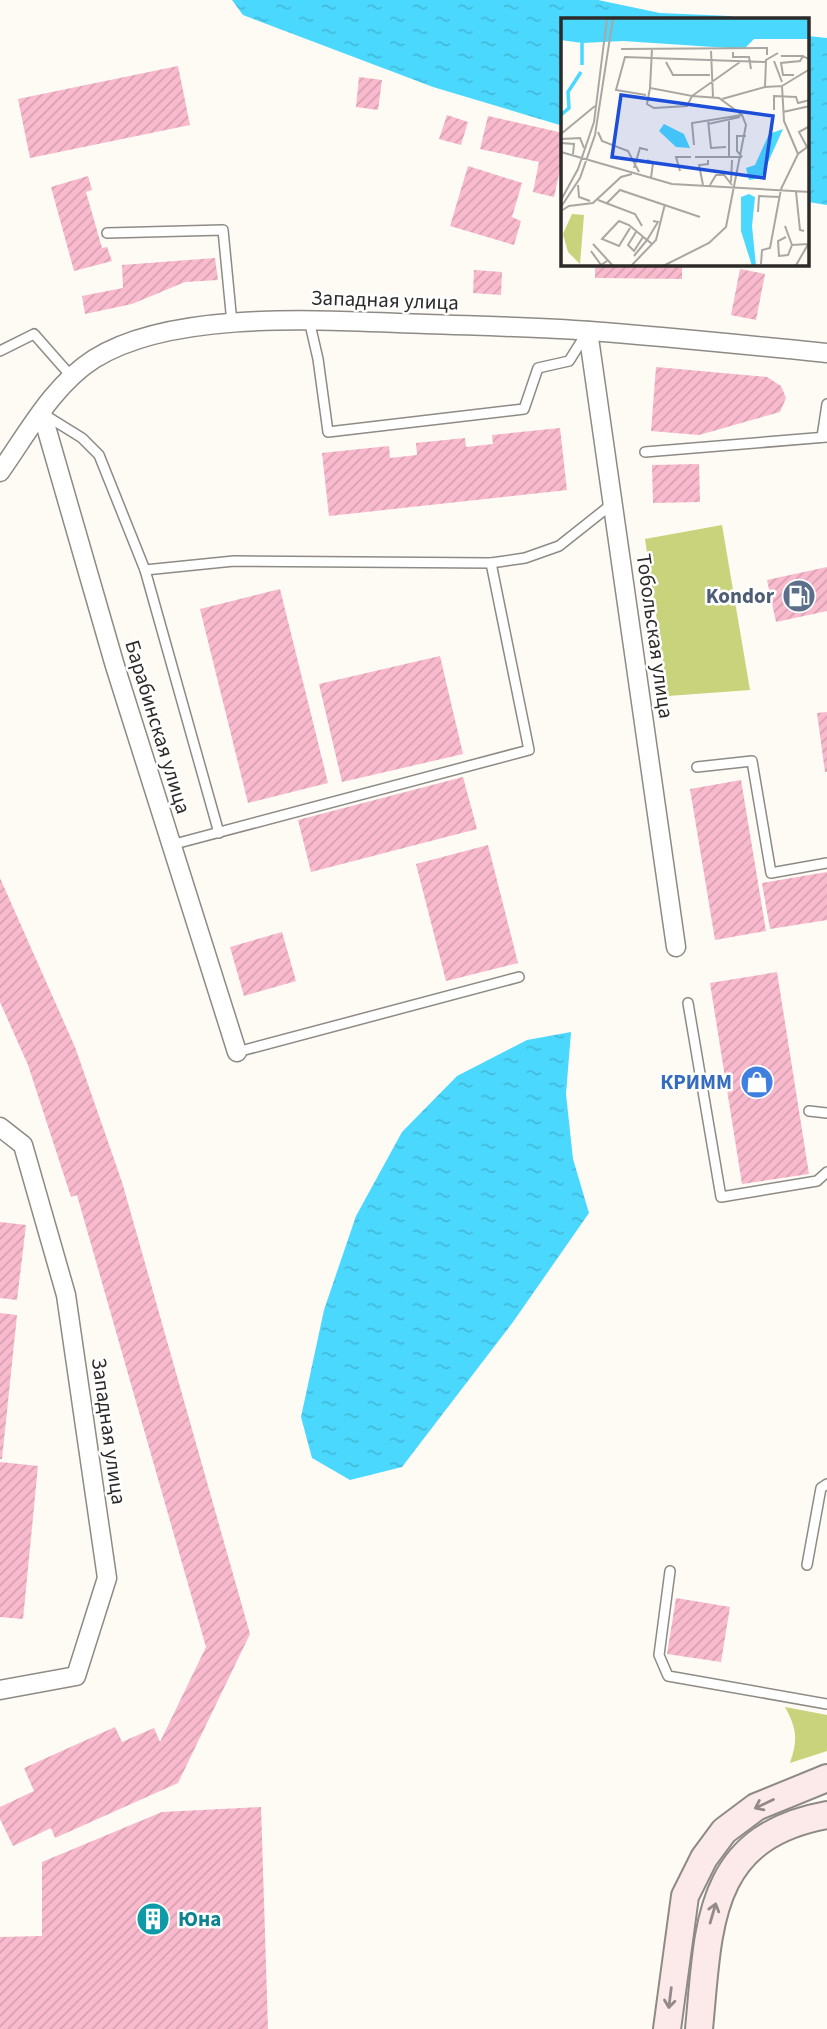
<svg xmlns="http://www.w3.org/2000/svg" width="827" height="2029" viewBox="0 0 827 2029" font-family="'Source Sans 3',sans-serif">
	<defs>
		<pattern id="water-ripples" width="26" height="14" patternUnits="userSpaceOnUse" patternTransform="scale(1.75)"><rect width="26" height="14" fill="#4bd8fe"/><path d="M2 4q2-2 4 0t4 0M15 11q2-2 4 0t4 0" fill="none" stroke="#42bada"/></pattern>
		<pattern id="building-hatch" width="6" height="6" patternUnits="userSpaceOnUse" patternTransform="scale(1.75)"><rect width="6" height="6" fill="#f9bace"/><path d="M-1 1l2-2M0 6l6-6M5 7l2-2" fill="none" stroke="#d6a0b1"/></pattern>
	</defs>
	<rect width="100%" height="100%" fill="#fefaf4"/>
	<g fill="#c8d37b">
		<polygon points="722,525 750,690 668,696 645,539"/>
		<path d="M785 1707 827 1715V1751L790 1763C798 1740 797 1729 785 1707Z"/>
	</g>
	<g fill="url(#water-ripples)">
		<polygon points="232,0 598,0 660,13 729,16 740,19 563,19 563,126 433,87 243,15"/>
		<polygon points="808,36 827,38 827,205 808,202"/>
		<polygon points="571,1032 566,1094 573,1159 589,1213 513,1322 402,1467 350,1480 312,1458 301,1417 324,1310 356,1216 402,1132 457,1076 527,1040"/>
	</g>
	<g fill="url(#building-hatch)">
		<polygon points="178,66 190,125 30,158 18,99"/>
		<polygon points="359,77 382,80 378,110 356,107"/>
		<polygon points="447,115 468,122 461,145 439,139"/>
		<polygon points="488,116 563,133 563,156 554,197 533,192 539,162 480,149"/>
		<polygon points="468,166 522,183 512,217 521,221 514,245 450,226"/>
		<polygon points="88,176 92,190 86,192 102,248 107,247 112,261 74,271 51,187"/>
		<polygon points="215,258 218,280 185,282 132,304 85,314 82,296 123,288 122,265"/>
		<polygon points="595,264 682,264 682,279 595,278"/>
		<polygon points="740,269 765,274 756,320 731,315"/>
		<polygon points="474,270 502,272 501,295 473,293"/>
		<polygon points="656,367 767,377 781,386 786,398 780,412 699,435 651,431"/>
		<polygon points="560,428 567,490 329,516 322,453 389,446 390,458 417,455 416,443 465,438 466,447 493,444 492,435"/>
		<polygon points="699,464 700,502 653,503 652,465"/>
		<polygon points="827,567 827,611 776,622 767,580"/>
		<polygon points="280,589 328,783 248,803 200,609"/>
		<polygon points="440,656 463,754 342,782 319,684"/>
		<polygon points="827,712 827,772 825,772 817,713"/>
		<polygon points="463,777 477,829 311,872 298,820"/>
		<polygon points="741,780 766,931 715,940 690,789"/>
		<polygon points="488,845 518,963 446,981 416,864"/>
		<polygon points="827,872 827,920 770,929 762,883"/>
		<polygon points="0,878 75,1047 122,1182 250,1634 178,1783 55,1838 51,1828 13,1846 0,1819 0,1807 34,1791 24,1768 115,1727 122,1742 154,1728 160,1742 206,1647 77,1195 71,1197 28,1065 0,1002"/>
		<polygon points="282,932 296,981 244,996 230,947"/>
		<polygon points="777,972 809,1174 742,1184 710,983"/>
		<polygon points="0,1222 26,1225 17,1300 0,1298"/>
		<polygon points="0,1313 17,1315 2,1459 0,1459"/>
		<polygon points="0,1462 38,1466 23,1619 0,1617"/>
		<polygon points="676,1598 730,1607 721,1662 667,1654"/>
		<polygon points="261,1807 268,2029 0,2029 0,1937 42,1936 42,1862 162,1812"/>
	</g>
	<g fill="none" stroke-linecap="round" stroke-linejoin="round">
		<defs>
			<g id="service">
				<polyline points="107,233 223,230 232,323"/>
				<polyline points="309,320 318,359 328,432 524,409 538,368 569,361 586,334"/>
				<polyline points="0,351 34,334 71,376"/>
				<polyline points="45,415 82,438 99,455 145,570 219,833"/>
				<polyline points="822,437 827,404"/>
				<polyline points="645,452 827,437"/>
				<polyline points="145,570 234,561 491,563 525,558 559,546 612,504"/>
				<polyline points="697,767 752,761 771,873 827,863"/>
				<polyline points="171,845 529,750 491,563"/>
				<polyline points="688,1003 721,1197 817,1181 827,1172"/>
				<polyline points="237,1052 519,977"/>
				<polyline points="809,1111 827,1113"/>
				<polyline points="807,1565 821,1488 827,1484"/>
				<polyline points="670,1571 659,1655 668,1676 827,1704"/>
			</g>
			<g id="minor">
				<polyline points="588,331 676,947"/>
				<polyline points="42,413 115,666 237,1052"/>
				<path d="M0 472C27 434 53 385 94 359 175 308 332 321 426 324 481 326 536 327 590 331 669 337 748 345 827 353"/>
				<polyline points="0,1127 23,1145 66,1295 107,1578 76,1676 0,1690"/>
			</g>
			<g id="secondary">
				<polyline points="667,2029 685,1896 704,1858 724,1831 756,1807 827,1778"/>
				<path d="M699 2029C709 1928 705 1837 827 1815"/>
			</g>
		</defs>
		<use href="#service" stroke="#8e8a85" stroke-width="12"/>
		<use href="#minor" stroke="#8e8a85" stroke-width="21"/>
		<use href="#secondary" stroke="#8e8a85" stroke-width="30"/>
		<use href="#service" stroke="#fff" stroke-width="9"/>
		<use href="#minor" stroke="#fff" stroke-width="18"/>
		<use href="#secondary" stroke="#fbeae9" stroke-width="26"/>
	</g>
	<defs><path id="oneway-shaft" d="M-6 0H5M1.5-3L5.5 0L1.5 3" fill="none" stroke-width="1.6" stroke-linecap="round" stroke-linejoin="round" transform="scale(1.75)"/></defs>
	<g stroke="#948a89">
		<use href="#oneway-shaft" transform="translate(764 1804) rotate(154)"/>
		<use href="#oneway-shaft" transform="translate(713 1913) rotate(-74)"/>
		<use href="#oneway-shaft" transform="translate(670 1998) rotate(97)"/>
	</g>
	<defs>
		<symbol id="fuel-disc" viewBox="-11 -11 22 22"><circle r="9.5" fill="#5c6f8a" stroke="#fff"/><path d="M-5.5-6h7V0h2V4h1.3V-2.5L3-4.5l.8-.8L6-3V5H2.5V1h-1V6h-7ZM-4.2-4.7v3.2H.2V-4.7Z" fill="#fff"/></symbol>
		<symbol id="shop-disc" viewBox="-11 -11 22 22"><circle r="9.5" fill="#3f7fe0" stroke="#fff"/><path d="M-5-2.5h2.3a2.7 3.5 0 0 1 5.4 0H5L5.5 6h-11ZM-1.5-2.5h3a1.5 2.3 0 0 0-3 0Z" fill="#fff"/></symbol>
		<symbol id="building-disc" viewBox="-11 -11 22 22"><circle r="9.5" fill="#0f9aa8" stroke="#fff"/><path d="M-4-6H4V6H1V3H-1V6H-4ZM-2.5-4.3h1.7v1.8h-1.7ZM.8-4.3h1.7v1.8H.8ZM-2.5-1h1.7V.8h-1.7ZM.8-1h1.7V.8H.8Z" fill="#fff"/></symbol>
	</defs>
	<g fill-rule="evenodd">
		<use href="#fuel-disc" x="780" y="577" width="38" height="38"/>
		<use href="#shop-disc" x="738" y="1063" width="38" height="38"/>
		<use href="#building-disc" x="134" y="1900" width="38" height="38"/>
	</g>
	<g text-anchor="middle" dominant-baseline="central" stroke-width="5" stroke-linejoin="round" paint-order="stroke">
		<g font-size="21" fill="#2d2b29" stroke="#fff">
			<text transform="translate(385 300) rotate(2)">Западная улица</text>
			<text transform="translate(655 636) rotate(82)">Тобольская улица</text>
			<text transform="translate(158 727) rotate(73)">Барабинская улица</text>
			<text transform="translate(109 1431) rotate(82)">Западная улица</text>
		</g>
		<g font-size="21" font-weight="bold" fill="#4e5e75" stroke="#fff" text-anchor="end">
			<text x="774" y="596">Kondor</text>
		</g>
		<g font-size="21" font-weight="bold" fill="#366cbe" stroke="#fff" text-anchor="end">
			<text x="732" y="1082">КРИММ</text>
		</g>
		<g font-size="21" font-weight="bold" fill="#0d838f" stroke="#fff" text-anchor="start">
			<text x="178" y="1919">Юна</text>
		</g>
	</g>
	<g transform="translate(561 18)">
		<rect width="248" height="248" fill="#fefaf4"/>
		<path d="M11 196 23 197 19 246 7 234 2 216Z" fill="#c8d37b"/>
		<path d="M0 0H248V21H193L183 31 62 23 21 25 0 22ZM103 106 123 116 129 130 115 129 98 113ZM222 111 200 160 188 162 185 150 194 147 208 116ZM188 176 194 179 191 208 195 248H191L180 213V179Z" fill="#4bd8fe"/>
		<path fill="none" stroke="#4bd8fe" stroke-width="3.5" d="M21 47V25M0 97 8 90 7 74 20 54"/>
		<path fill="none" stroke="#aaa7a3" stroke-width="2" d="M60 31 206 30V37M91 31 89 70 131 78 179 44M150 33 152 79M172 34V39H188L190 51M220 38H242M213 43 221 64M105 44 112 57H149M233 57H222L220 45 239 43 242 38 249 42M221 68 249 51M204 69 221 68 223 103 237 136M89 70 86 86 93 90 126 88 131 78 158 80 181 97 185 107 165 209 148 225 100 249M85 77 55 72 64 39 204 44M161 81 204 69 205 42 217 35M213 92V78L235 79 237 85 249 82M222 94 249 88M147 102 150 130 165 129M147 106 179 99M37 114 41 123 67 133 78 154M0 116 34 88M0 121 19 120 23 130M0 125 13 126 12 136M133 127 131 105 181 97M246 129 238 114 249 108M0 134 111 166 249 174M168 138V103M134 139H181M181 139 176 133V118H185M86 142 92 145 90 160M73 150 79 130 87 132M119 153 115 139H130M170 164 171 142M17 167 18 179 29 183M142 167 138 147 147 146V142M149 167 155 157H163L171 167M235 174 239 212 243 213M0 182 17 151 33 104 46 0M37 182 74 196 81 208M45 186 59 172 139 199M0 189 19 160 34 117 52 0M0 193 8 188 32 185 60 159 71 156M197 194 198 178 219 179M224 208 231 227 247 226M69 210 58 228 41 221 58 203 68 207 86 222 97 204 92 203M75 214 67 227 73 233 82 219M225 219 217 223 218 238 227 237 231 227M32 226 53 249M30 233 40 247 46 243M73 238 86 222 91 226M200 246 201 232 209 230 220 171 237 136 249 127M69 249 95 222 104 186M234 249 249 223"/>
		<path fill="#1d4ed8" fill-opacity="0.15" stroke="#1d4ed8" stroke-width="3.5" d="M60 77 212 98 203 160 51 139Z"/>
		<rect width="248" height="248" fill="none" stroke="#2d2b29" stroke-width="3.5"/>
	</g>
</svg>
